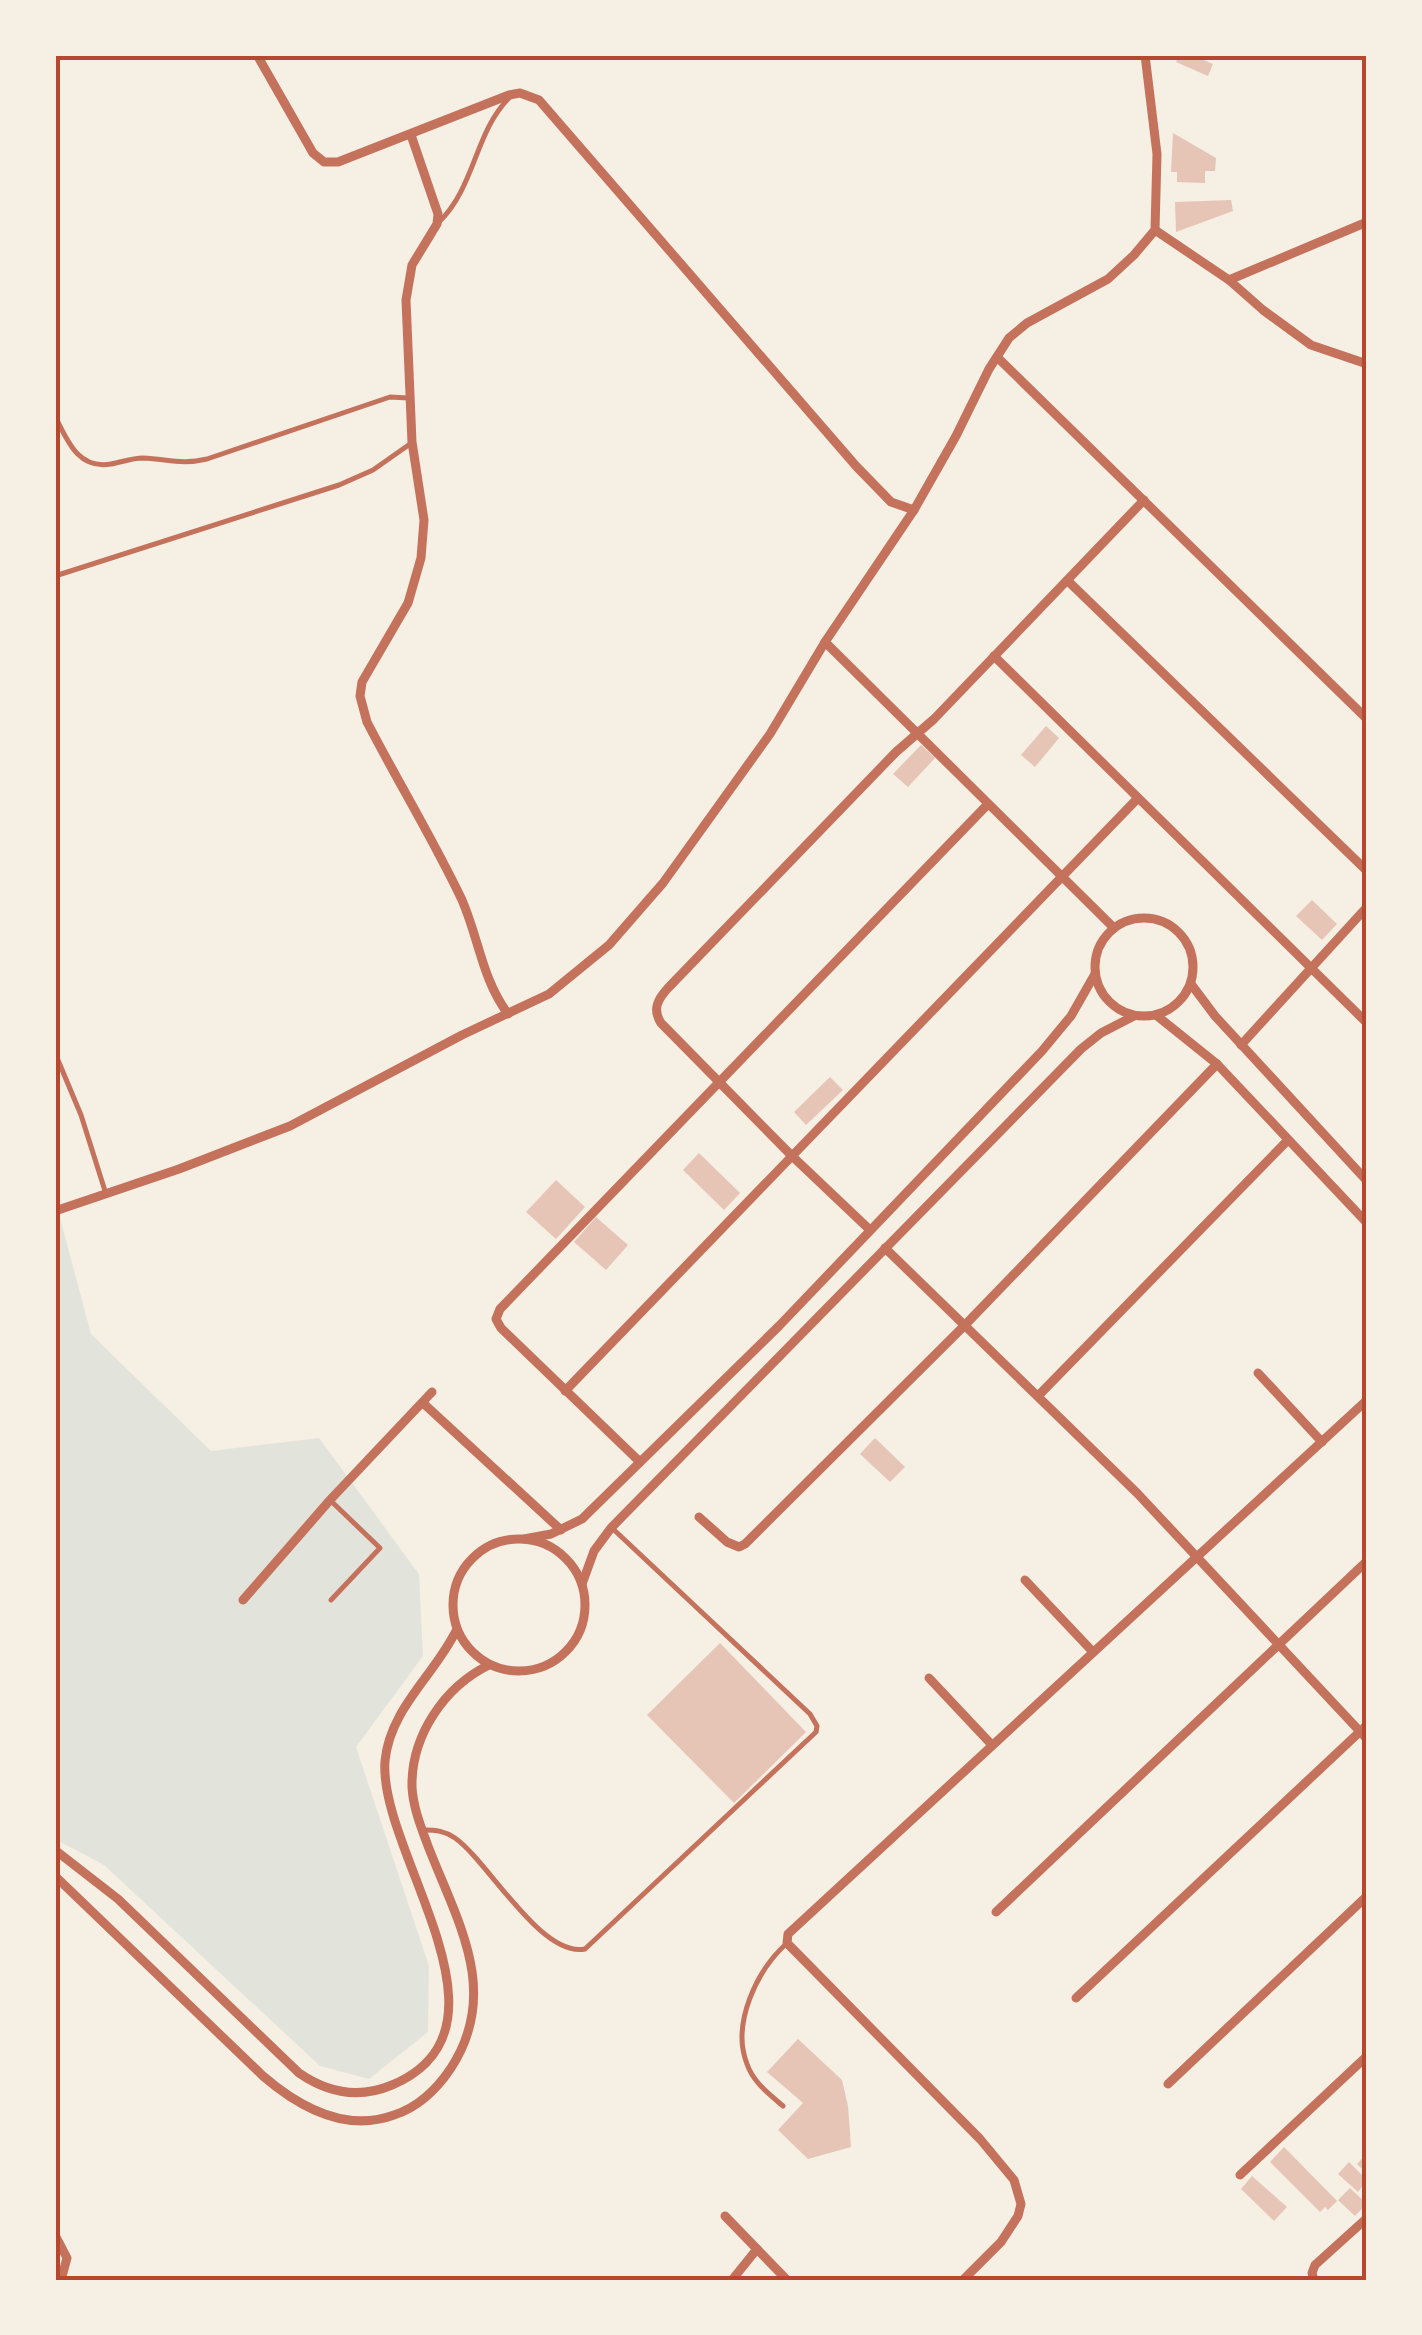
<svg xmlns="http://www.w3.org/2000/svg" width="1422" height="2335" viewBox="0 0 1422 2335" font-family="'Crimson Pro',serif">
	<rect width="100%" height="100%" fill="#f6efe4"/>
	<polygon fill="#e2e4dc" points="55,1199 91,1334 211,1451 319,1438 419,1574 423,1656 356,1747 429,1966 428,2032 369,2079 320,2066 104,1865 55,1839"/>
	<g fill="#e6c5b7">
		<polygon points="1179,55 1204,55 1204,60 1213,64 1208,76 1176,62"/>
		<polygon points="1173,133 1216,158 1215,171 1205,171 1205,183 1177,182 1177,172 1171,172"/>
		<polygon points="1231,200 1233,211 1176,232 1175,202"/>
		<polygon points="1046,726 1059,738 1035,767 1021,755"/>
		<polygon points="921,745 935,758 908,787 893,774"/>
		<polygon points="1312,900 1337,924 1322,940 1296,916"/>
		<polygon points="830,1077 843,1090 806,1125 794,1112"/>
		<polygon points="699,1153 740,1193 724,1210 683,1170"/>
		<polygon points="556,1180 585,1207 556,1239 526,1212"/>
		<polygon points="596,1217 628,1245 606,1270 574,1242"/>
		<polygon points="875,1438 905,1467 890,1482 860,1454"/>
		<polygon points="720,1643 806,1732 734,1803 647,1715"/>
		<polygon points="798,2039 842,2080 848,2106 851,2147 808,2159 778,2130 803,2103 767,2072"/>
		<polygon points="1284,2147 1337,2201 1328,2210 1325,2207 1320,2212 1270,2162"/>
		<polygon points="1367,2153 1367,2174 1357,2164"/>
		<polygon points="1349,2162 1367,2180 1358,2192 1338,2174"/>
		<polygon points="1252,2176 1287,2207 1274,2221 1241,2189"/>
		<polygon points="1350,2188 1367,2204 1355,2216 1338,2200"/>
	</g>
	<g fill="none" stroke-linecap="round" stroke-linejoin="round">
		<g stroke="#c5725c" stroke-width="5">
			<path d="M439 222C475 187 475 132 509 98"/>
			<path d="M55 416C67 440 78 470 111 464 122 462 132 458 143 458 168 459 181 465 207 459L390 397 408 398"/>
			<polyline points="55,576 339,485 373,470 410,444"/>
			<polyline points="55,1053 81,1115 106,1194"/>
			<polyline points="330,1500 380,1548 331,1600"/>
			<path d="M424 1830C436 1830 445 1831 455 1838 488 1861 541 1958 585 1949L816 1732 817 1726 810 1714 612 1528"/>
			<path d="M783 2106C769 2094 753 2082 747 2064 731 2024 757 1970 787 1943"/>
		</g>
		<g stroke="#c5725c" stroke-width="9">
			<polyline points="257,55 313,153 324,162 338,162 509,95 520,93 539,100 856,466 891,502 914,510"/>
			<path d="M411 135 438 214 437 224 412 265 406 300 412 442 424 520 421 558 408 603 362 682 360 696 367 722C398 782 433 839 462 900 479 939 482 979 508 1014"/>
			<polyline points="1155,230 1229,280 1263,310 1311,345 1367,364"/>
			<polyline points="1229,280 1367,222"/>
			<polyline points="997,357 1367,719"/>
			<polyline points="1068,581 1367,871"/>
			<polyline points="825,642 1114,928"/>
			<polyline points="994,656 1367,1023"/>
			<circle cx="1144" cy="967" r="49"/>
			<polyline points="1191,984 1215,1016 1367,1181"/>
			<polyline points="1156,1015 1217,1064 1367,1223"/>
			<polyline points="1241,1045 1367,907"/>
			<polyline points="55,1211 179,1169 290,1126 462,1035 549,994 609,945 663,883 770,734 825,642 914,510 956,436 989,369 1009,338 1027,323 1108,279 1134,255 1155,230 1157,154 1145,55"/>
			<path d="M870 1230 792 1156 661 1023C652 1009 658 999 668 988L896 752 934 719 1144 500"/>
			<polyline points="885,1248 1137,1493 1367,1739"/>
			<polyline points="1258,1373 1322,1442"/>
			<polyline points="565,1391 1138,798"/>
			<polyline points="1038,1396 1288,1140"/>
			<polyline points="423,1403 561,1530"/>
			<polyline points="640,1462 501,1328 496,1319 500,1309 988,804"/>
			<polyline points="699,1517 727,1542 739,1547 745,1544 965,1325 1217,1064"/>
			<circle cx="519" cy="1605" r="66"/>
			<polyline points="524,1539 551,1534 582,1519 779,1326 1042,1051 1071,1016 1095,974"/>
			<polyline points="1025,1580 1093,1652"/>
			<polyline points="582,1584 594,1551 611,1528 1081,1049 1101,1033 1134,1016"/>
			<polyline points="243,1600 330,1500 432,1392"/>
			<polyline points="929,1678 992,1745"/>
			<path d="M55 1850 118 1899 299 2073C328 2093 359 2099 392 2085 527 2028 378 1853 385 1761 390 1708 435 1675 457 1629"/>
			<path d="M55 1876 263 2076C299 2107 345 2133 394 2115 419 2107 437 2089 451 2068 501 1991 457 1921 428 1846 421 1827 413 1807 412 1787 411 1736 444 1687 489 1665"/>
			<polyline points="996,1912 1367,1561"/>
			<polyline points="1076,1998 1367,1725"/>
			<polyline points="1168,2084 1367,1896"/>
			<polyline points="1240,2175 1367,2056"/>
			<polyline points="725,2216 787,2280"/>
			<polyline points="55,2235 67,2258 61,2280"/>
			<polyline points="732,2280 757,2249"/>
			<polyline points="963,2280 1001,2242 1018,2216 1021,2204 1014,2180 980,2139 787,1943 788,1934 1367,1400"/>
			<polyline points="1314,2280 1312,2273 1315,2265 1367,2218"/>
		</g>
	</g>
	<rect width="1422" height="2335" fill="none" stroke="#f6efe4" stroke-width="115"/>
	<rect x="58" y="58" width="1306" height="2220" fill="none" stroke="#b5482f" stroke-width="4"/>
</svg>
